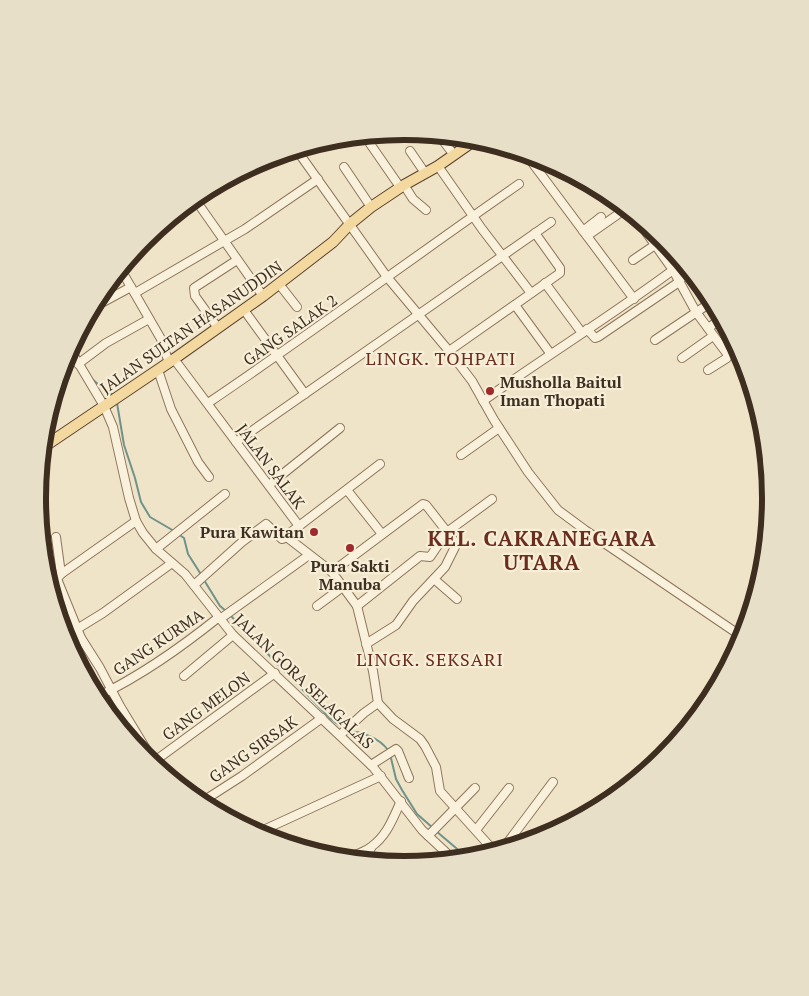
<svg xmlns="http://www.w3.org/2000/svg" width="809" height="996" viewBox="0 0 809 996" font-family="'PT Serif',serif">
	<rect width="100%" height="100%" fill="#f0e4c8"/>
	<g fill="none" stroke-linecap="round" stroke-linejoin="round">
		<g stroke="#6f938a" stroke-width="2">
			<polyline points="72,344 79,357"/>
			<polyline points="91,378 109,394 113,394"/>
			<polyline points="117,403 124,445 135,478 141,502 150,517 174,531"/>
			<polyline points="178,534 184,538 188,554 202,576"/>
			<polyline points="204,580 220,606 226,611"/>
			<polyline points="229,614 331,719 344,729"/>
			<path d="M349 731C363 732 379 738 388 750"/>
			<polyline points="390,754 396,779 402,790 417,814 433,828"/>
			<polyline points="436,831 469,859"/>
		</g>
		<defs>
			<g id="minor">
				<polyline points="438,134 454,155"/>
				<polyline points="364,135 400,187"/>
				<polyline points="296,149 387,277 449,351 472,381 494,420 528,472 558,510 585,530 744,638"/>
				<polyline points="410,151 425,173"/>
				<polyline points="525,153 634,299"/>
				<polyline points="438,166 482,229 531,293"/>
				<polyline points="344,167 371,207"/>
				<polyline points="404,185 413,199 426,210"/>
				<polyline points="197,202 263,296"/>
				<polyline points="631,211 673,270 696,312 728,355 727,358 708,370"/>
				<polyline points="583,231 601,217"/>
				<polyline points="149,235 236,174"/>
				<polyline points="587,236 627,208"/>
				<polyline points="633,260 655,245"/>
				<polyline points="120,268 161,339 169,363"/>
				<polyline points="678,280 691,272"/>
				<polyline points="545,283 582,333"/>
				<polyline points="279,284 297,307"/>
				<polyline points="135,293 245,229 318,179"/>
				<polyline points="515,305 550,353"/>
				<polyline points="92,308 131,287"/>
				<polyline points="244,310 305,394"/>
				<polyline points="218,328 195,296 194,288 237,260"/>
				<polyline points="708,328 723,318"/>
				<polyline points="587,329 595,338 598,337 679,282"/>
				<polyline points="655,340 713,301"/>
				<polyline points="70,349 104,406 113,427 129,498 136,521 143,533 156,549 185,574 233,635 373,767 422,830 454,860"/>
				<polyline points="449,351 560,273 560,268 535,233"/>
				<polyline points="682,358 713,336"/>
				<polyline points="174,359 299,526 287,535 288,538 332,572 357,606 373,671 378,703 393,719 420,739 425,746 436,767 440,791 495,852"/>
				<polyline points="78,364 106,343 149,319"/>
				<polyline points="158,370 171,409 198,462 209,477"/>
				<path d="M483 401C546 356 611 316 673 270"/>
				<path d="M208 403C313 332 415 256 519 184"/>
				<path d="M236 442C341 369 446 295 551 222"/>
				<polyline points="461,455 499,428"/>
				<polyline points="269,485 340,428"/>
				<polyline points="347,490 382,534"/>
				<polyline points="299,526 380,464"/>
				<polyline points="56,537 61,574 57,579 81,638 100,668 120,706 157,767"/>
				<polyline points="156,549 225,494"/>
				<polyline points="332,572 423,504 426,505 455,542 456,545 445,567 413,601 396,625 366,644"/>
				<polyline points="61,574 136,521"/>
				<polyline points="434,579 457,599"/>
				<polyline points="194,585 242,542 266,524 282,539 287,537"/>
				<polyline points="317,606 344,586"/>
				<polyline points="357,606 420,556 430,557 447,532 492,499"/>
				<polyline points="220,619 309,555"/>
				<polyline points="77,629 103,613 172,563"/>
				<polyline points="67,642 81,638"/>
				<polyline points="184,676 233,635"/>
				<path d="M97 697C142 675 179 649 219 617"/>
				<polyline points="340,735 364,713 378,703"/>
				<polyline points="152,763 275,673"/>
				<polyline points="371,765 396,749 398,751 409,778"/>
				<polyline points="200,803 242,776 322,718"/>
				<polyline points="476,830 509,788"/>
				<polyline points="257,833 381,776"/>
				<polyline points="428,836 475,788"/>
				<polyline points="502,850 553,782"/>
				<path d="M345 859C354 855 363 853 371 847 387 836 393 818 401 801"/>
				<polyline points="364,861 371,848"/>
			</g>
			<polyline id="major" points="42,448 174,359 263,296 333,242 350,224 371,207 404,185 438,166 478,138"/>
		</defs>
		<use href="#minor" stroke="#8d765c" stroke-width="10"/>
		<use href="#major" stroke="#5b4430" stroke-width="12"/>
		<use href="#minor" stroke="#faf1dc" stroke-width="8"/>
		<use href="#major" stroke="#f3d9a0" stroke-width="10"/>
	</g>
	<g fill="#9e2a2b" stroke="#f7eed8" stroke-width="2">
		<circle cx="490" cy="391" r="5"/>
		<circle cx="314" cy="532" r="5"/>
		<circle cx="350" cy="548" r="5"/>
	</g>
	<g text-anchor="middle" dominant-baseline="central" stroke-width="4.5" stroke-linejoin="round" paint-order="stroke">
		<g font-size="16" fill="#3d2e20" stroke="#f7eed8">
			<text transform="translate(191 327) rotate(-35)">JALAN SULTAN HASANUDDIN</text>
			<text transform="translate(290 330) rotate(-35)">GANG SALAK 2</text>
			<text transform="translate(271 466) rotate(53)">JALAN SALAK</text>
			<text transform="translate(158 642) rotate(-34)">GANG KURMA</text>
			<text transform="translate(304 681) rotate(44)">JALAN GORA SELAGALAS</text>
			<text transform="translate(206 706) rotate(-36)">GANG MELON</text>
			<text transform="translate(253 749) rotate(-35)">GANG SIRSAK</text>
		</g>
		<g font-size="16" font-weight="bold" fill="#3d2e20" stroke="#f7eed8" text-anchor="start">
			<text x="500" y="382">Musholla Baitul<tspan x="500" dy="18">Iman Thopati</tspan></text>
			<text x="304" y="532" text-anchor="end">Pura Kawitan</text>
			<text x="350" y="566" text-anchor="middle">Pura Sakti<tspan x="350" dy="18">Manuba</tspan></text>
		</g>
		<g font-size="18" letter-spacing="1" fill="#6b2e1e" stroke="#f7eed8">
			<text x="441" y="358">LINGK. TOHPATI</text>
			<text x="430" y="659">LINGK. SEKSARI</text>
		</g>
		<g font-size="21" font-weight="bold" letter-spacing="1" fill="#6b2e1e" stroke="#f7eed8">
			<text x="542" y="538">KEL. CAKRANEGARA<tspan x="542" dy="24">UTARA</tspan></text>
		</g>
	</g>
	<path d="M0 0H809V996H0ZM46 498a358 358 0 1 1 716 0a358 358 0 1 1-716 0Z" fill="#e8dfc9" fill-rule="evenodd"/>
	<path fill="none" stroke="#3d2e20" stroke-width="6" d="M46 498a358 358 0 1 1 716 0a358 358 0 1 1-716 0Z"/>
</svg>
